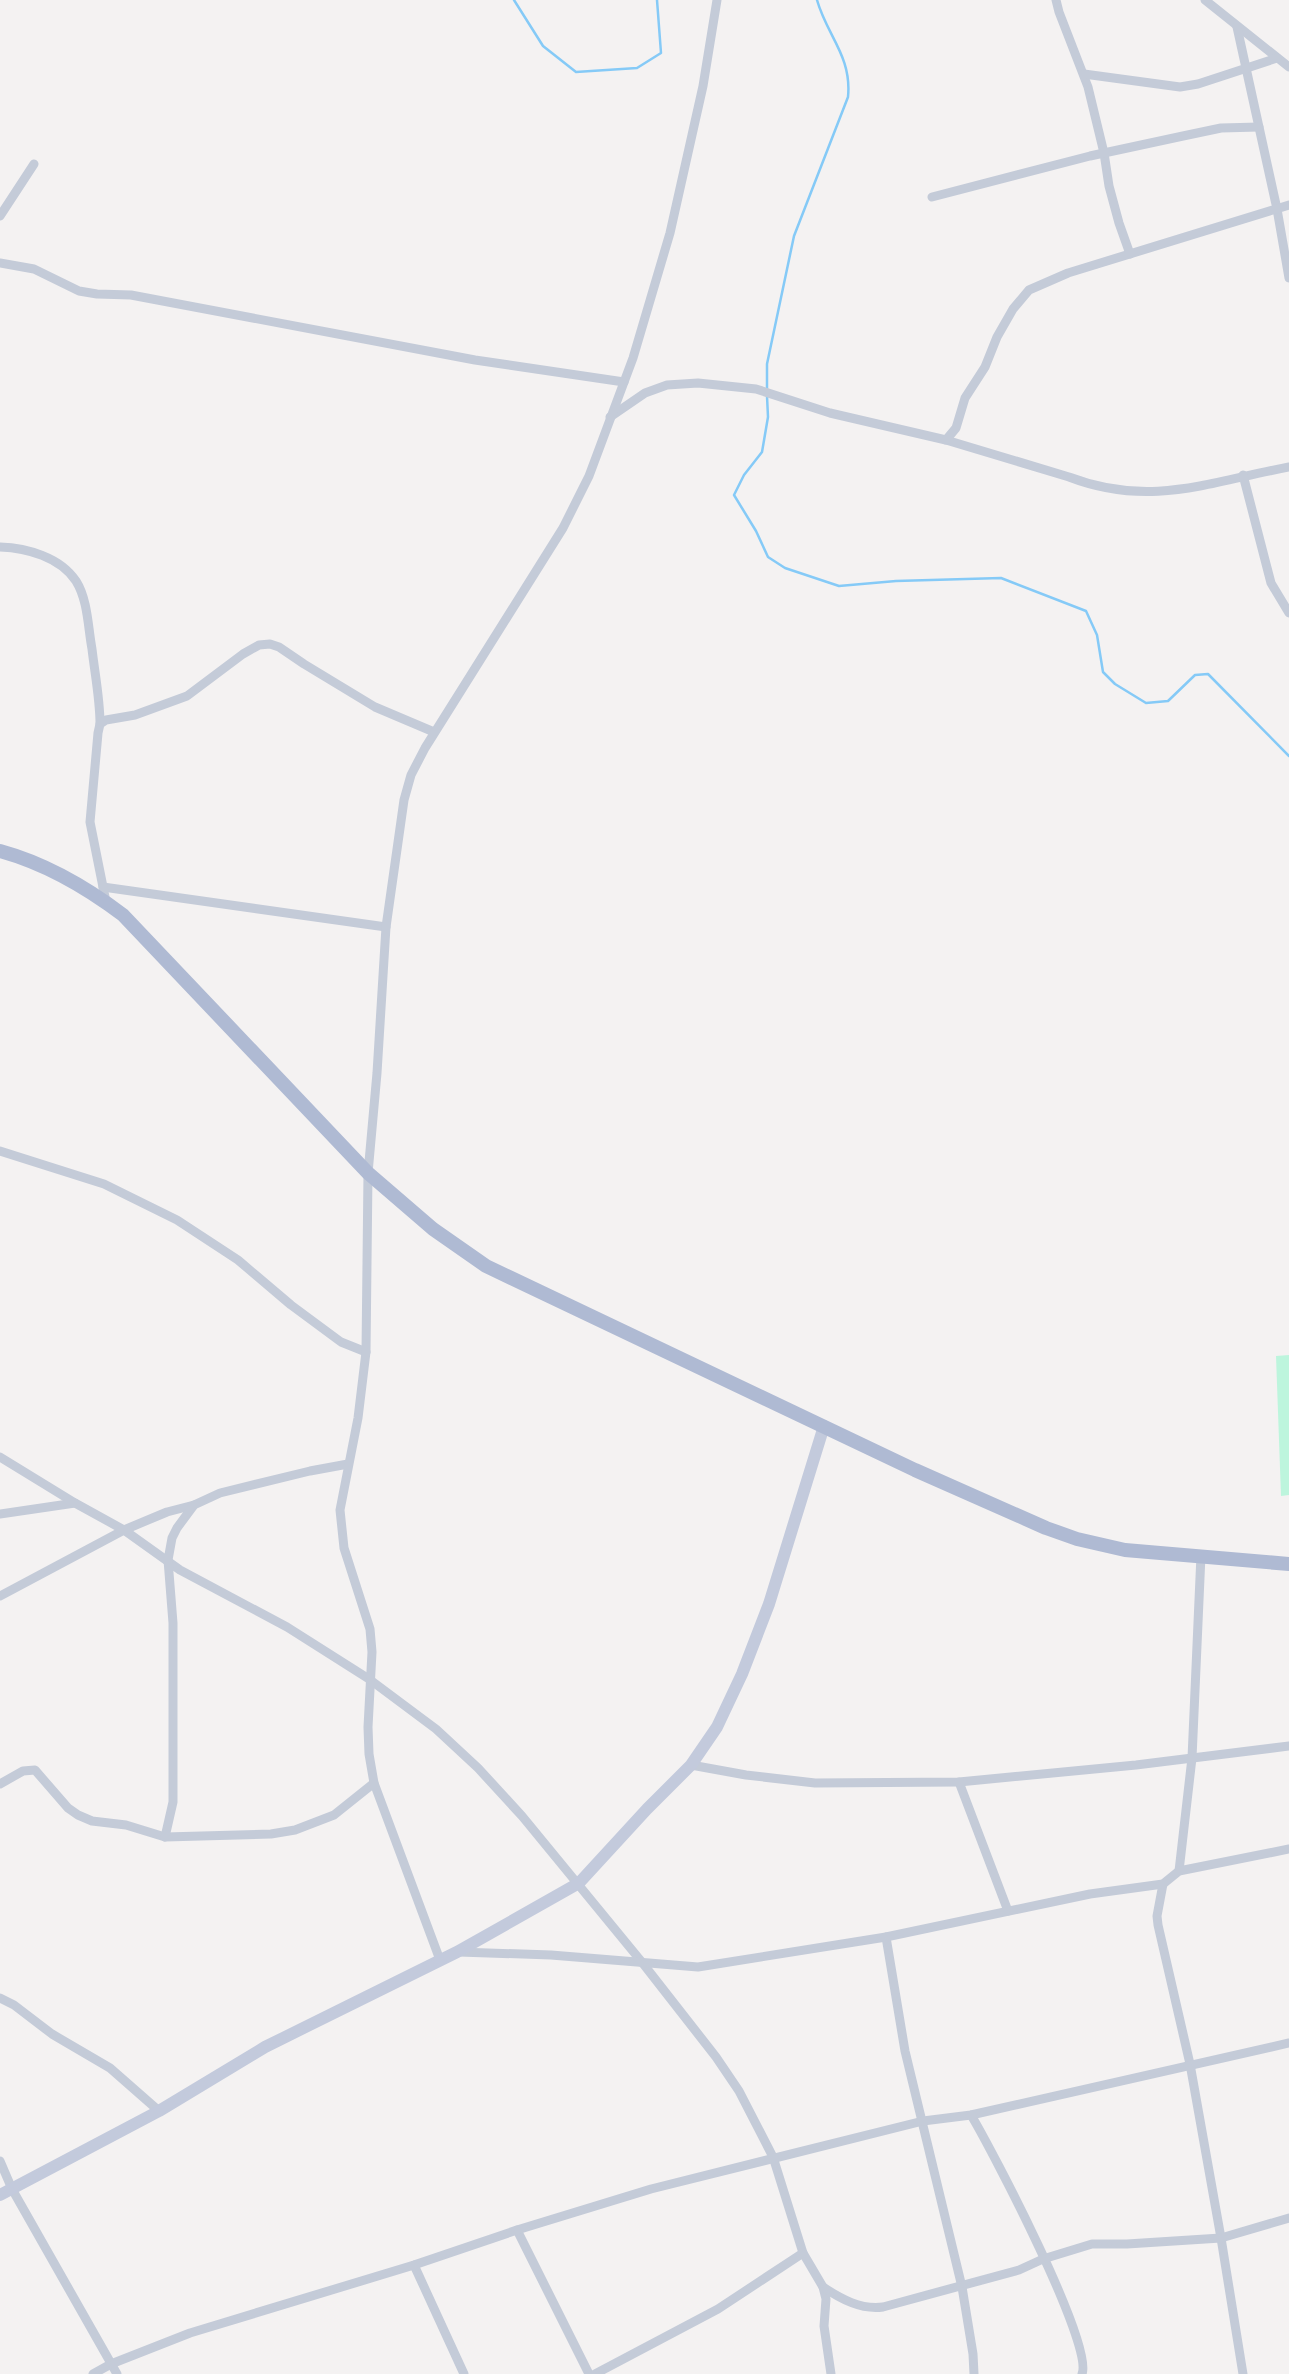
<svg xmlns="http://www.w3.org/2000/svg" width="1289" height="2374" viewBox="0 0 1289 2374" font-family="'Fira Sans Condensed',sans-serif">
	<rect width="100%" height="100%" fill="#f4f2f2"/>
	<polygon fill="#bdf5dd" points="1289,1355 1289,1495 1281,1496 1276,1356"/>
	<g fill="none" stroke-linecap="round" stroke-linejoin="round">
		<g stroke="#85caf7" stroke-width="2.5">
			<polyline points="514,0 543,46 576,72 637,68 661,53 657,0"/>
			<path d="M767 389V364L794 236 848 97C852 56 827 36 817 0"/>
			<polyline points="767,396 768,417 762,452 744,475 734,495 756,531 768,557 785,568 839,586 896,581 1001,578 1086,611 1097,635 1103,672 1115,684 1146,703 1168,701 1195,675 1208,674 1289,756"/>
		</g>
		<g stroke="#c4cbd8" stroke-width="9">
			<polyline points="1056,0 1059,12 1088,87 1104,153 1109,186 1119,223 1130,254"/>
			<polyline points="1205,0 1289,67"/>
			<polyline points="1237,27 1277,209 1289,278"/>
			<polyline points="1084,74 1180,87 1198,84 1277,58"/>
			<polyline points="932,197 1090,156 1183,136 1221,128 1259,127"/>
			<polyline points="0,216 34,164"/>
			<polyline points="0,263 34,269 79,291 97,294 131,295 475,360 624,382"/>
			<path d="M610 417 645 393 667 385 698 383 756 389 830 413 946 440 1069 477C1150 508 1209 482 1289 467"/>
			<polyline points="946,440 956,428 965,398 985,367 997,337 1013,309 1029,290 1068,273 1289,205"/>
			<polyline points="1243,475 1271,583 1289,613"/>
			<path d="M0 547C27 548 60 557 76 581 88 600 88 628 92 649 95 675 100 699 100 724"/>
			<polyline points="103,887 386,927"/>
			<polyline points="106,902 90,822 98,733 100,724 106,720 135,715 187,696 243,654 259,645 270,644 279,647 304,664 375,707 434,732"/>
			<polyline points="0,1151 104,1184 177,1220 238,1260 291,1305 341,1342 366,1352"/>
			<polyline points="0,1457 75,1503 124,1530 180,1570 287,1627 369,1679 436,1729 478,1768 522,1816 641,1961 716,2057 739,2091 773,2157 803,2253 823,2287 826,2299 824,2326 831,2374"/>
			<polyline points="0,1514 75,1503"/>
			<polyline points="0,1596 124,1530 167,1512 194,1505"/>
			<polyline points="691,1765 746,1775 815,1783 959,1782 1136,1765 1289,1746"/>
			<polyline points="959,1782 1008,1911"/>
			<polyline points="0,1784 23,1771 35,1770 68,1808 78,1815 92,1821 126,1825 165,1837 271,1834 295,1830 334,1815 374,1783"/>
			<polyline points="165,1837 173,1802 173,1623 168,1560 172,1538 177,1528 194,1505 220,1493 310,1471 348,1464"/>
			<polyline points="1179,1871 1192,1758 1201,1555"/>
			<polyline points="1163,1884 1157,1916 1158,1925 1190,2064 1221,2238 1243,2374"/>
			<polyline points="886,1937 905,2051 962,2287 973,2354 974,2374"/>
			<polyline points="459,1952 551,1955 698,1967 886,1937 1090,1894 1163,1884 1179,1871 1289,1849"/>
			<polyline points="440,1960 374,1783 369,1754 368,1727 372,1652 370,1629 344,1548 340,1510 358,1418 366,1352 368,1173 377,1073 386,927 404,800 411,775 425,748 563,528 589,476 633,358 670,233 703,86 717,0"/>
			<polyline points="0,1998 14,2005 52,2034 110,2068 159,2111"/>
			<path d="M971 2115C992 2150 1094 2345 1082 2374"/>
			<polyline points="0,2161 12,2189 117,2374"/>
			<polyline points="517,2230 589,2374"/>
			<polyline points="414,2265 464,2374"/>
			<path d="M823 2287C841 2299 861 2310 883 2307L1019 2270 1043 2259 1092 2244H1127L1221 2238 1289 2218"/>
			<polyline points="93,2374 111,2364 190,2333 414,2265 517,2230 651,2189 923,2121 971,2115 1289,2043"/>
			<polyline points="595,2374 718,2309 803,2253"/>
		</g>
		<polyline stroke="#c3cadc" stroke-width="12" points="0,2195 159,2111 265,2047 457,1952 579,1883 647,1809 691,1765 717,1727 742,1674 769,1604 824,1426"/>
		<path stroke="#afbad3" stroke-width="14" d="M0 851C44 863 86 887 123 915L368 1173 433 1229 486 1266 915 1470 1046 1528 1077 1539 1125 1550 1289 1564"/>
	</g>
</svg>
